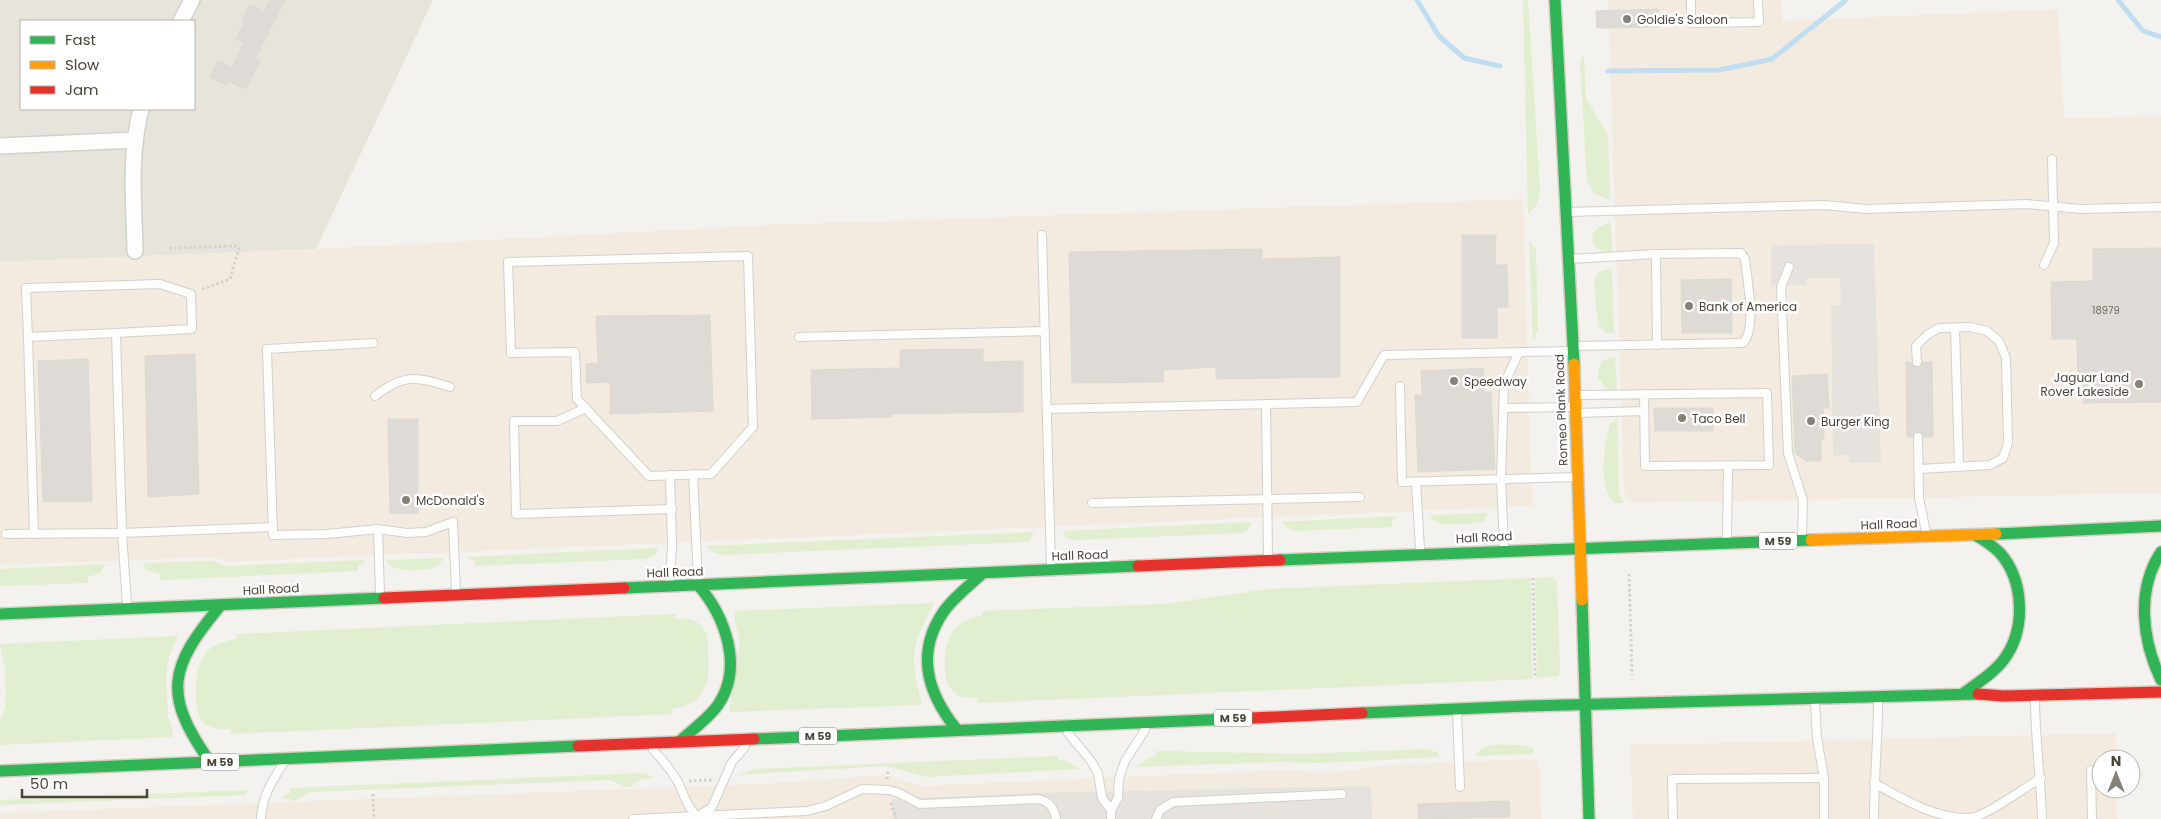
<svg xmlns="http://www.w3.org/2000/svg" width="2161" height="819" viewBox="0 0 2161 819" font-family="Poppins,sans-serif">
	<rect width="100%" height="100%" fill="#f4f2ee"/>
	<path fill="#e7e4dc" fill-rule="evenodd" d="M0 0H433L316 249 0 262ZM21 21H194V109H21Z"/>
	<g fill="#f3ebdf">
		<polygon points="1608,0 1781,0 1782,21 2058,9 2064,118 2161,116 2161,493 1631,503 1624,491"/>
		<polygon points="1523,199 1532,506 245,561 227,562 215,557 0,565 0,262 316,249 768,225"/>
		<polygon points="2115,733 2116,759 2101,759 2101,789 2116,789 2117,819 1633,819 1630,746 1634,743 1646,745"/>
		<polygon points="1535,759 1540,770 1541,819 0,819 0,813 761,784 884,775 921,786 1286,770 1319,772 1348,771 1387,765"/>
	</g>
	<g fill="#e1eecf">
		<polygon points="1523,0 1528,0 1540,189 1537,204 1528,215"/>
		<polygon points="1584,54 1586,98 1608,135 1610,200 1595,194 1587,181 1580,63"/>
		<polygon points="1611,222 1612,252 1604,252 1594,246 1592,235 1598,227"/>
		<polygon points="1529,240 1536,249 1538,330 1533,341"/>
		<polygon points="1612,268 1614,333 1607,333 1598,326 1594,283 1598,272"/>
		<path d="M1615 357 1617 391 1606 388 1598 377C1598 364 1602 358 1615 357Z"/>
		<path d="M1617 418 1619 493 1624 503H1614C1597 482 1604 449 1610 424Z"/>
		<path d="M1487 513 1485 520C1478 524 1447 526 1439 523 1435 522 1432 519 1430 515Z"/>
		<polygon points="1397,516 1392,522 1392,527 1295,531 1289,529 1281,522"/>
		<polygon points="1251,522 1250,528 1242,533 1074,540 1068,539 1062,531"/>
		<polygon points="1034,532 1029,541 1024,542 723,555 713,552 706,546"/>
		<polygon points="659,548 654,555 646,559 475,566 475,561 467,557"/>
		<path d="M444 558 437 567C423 570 393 575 386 560Z"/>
		<polygon points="365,560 364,563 358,566 358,571 160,580 160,574 148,571 142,563 214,561 226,566"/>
		<polygon points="105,564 100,573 88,577 88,583 0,586 0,569"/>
		<polygon points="1551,577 1557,581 1560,672 1558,676 1537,678 1535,578"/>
		<path d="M1531 578 1532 679 978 703 977 698C970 698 964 698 958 695 948 689 945 680 945 669 943 642 953 619 982 616V611L1165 604 1269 589Z"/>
		<path d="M932 603 934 604C911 644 909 658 922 703L920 705 729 712 740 642 734 616 736 611Z"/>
		<path d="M675 614V619C683 619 691 618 698 623 708 630 708 640 708 651 710 680 708 703 673 709V714L231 734 230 729C221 729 212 730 204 723 197 717 197 707 196 698 195 666 200 644 236 639V634Z"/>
		<polygon points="178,636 169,656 166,676 168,716 173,732 172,737 0,745 0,722 5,707 6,695 5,668 0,644"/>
		<path d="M1521 745 1534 748V754L1475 756C1484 741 1506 745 1521 745Z"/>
		<polygon points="1426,749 1437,752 1440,757 1319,763 1278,762 1136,767 1148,758 1156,756 1156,751 1303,754"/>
		<polygon points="1058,756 1059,760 1069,762 1079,769 926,777 886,766 738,775 755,769"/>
		<path d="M643 773 657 778C645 778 639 778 631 787H626L610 780 311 792 294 801 281 797 290 793V788Z"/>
		<polygon points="248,790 246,795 0,805 0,800"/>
	</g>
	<g fill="#e6e3df">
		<polygon points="1874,244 1881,463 1850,463 1849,455 1833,456 1831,306 1841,305 1840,278 1807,278 1806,285 1771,285 1771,245"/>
		<polygon points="1371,786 1372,819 893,819 892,799 1034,793"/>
	</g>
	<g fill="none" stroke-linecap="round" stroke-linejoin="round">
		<g stroke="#c0ddf1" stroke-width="5">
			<polyline points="1417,0 1439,36 1464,58 1500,66"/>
			<polyline points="2118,0 2143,31 2161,37"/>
			<polyline points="1608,71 1720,70 1772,59 1846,0"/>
		</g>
	</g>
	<g fill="#dedbd6" stroke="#dcd9d4">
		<polygon points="270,0 285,0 255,59 260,62 245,89 228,81 226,85 210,77 218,61 232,68 244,43 236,39 245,21 242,20 250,4 264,11"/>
		<polygon points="1658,9 1658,27 1597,28 1596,11"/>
		<polygon points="1462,235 1496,235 1495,265 1507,265 1508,307 1497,307 1497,338 1462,338"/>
		<polygon points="2161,248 2161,402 2084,403 2083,381 2078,381 2077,339 2052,339 2051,282 2093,281 2093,249"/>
		<polygon points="1262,249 1262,259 1340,257 1340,377 1216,379 1216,367 1163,370 1164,382 1072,383 1069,252"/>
		<polygon points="1731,279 1732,333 1682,333 1681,280"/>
		<polygon points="710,315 713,411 610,414 610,382 586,383 586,364 598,363 596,316"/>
		<polygon points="983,349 983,362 1023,361 1023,412 892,414 892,417 812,419 811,370 900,368 900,350"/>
		<polygon points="195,354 199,494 148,497 145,356"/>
		<polygon points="88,359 92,501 43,502 38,361"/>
		<polygon points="1906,362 1911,362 1913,365 1917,368 1920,366 1923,362 1932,362 1933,437 1924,437 1918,431 1915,432 1912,437 1907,437"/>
		<polygon points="1483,368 1484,392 1491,392 1495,469 1418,472 1415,395 1422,395 1421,371"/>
		<polygon points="1827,374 1829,408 1823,408 1824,439 1821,439 1821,461 1806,461 1795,453 1792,376"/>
		<polygon points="1654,408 1713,408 1713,431 1655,431"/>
		<polygon points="388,419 418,419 418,513 390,513"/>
		<polygon points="1509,801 1510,817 1418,819 1418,804"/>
	</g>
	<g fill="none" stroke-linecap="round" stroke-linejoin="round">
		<defs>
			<g id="lane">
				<polyline points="1691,0 1691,23 1759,22 1758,0"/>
				<polyline points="1567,212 1824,205 1866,209 2027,204 2081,209 2161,207"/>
				<polyline points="1042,235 1051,565"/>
				<polyline points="1656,254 1657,345"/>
				<polygon points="748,256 753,427 711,474 649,476 577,399 575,352 511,353 508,262"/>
				<path d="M1570 259 1656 254 1741 253 1745 259C1747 279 1757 329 1743 343L1574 346"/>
				<polyline points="2044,265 2054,243 2052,159"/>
				<polyline points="1789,267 1781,287 1788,453 1803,500 1802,536"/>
				<polyline points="1955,328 1959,467"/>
				<polyline points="116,333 192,329 191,294 160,284 26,288 28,337 116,333 122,533 273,527"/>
				<polyline points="28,337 34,534"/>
				<polyline points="799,337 1045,331"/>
				<polyline points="373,343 267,349 273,535 327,534 378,529 407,533 426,532 453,522 456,591"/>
				<polyline points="1917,362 1916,346 1927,335 1939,328 1970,327 1987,331 1999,341 2006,358 2008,443 2003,458 1990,465 1919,469"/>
				<polyline points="1400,386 1402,482 1576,477"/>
				<polyline points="1578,395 1767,393 1769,465 1645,466 1644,394"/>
				<path d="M375 396C403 374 417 376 450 387"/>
				<polyline points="1266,404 1268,556"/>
				<polyline points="586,408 557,421 514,421 516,514 672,509"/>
				<polyline points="1505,408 1575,407"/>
				<polyline points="1047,409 1357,402 1384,355 1573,351"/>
				<polyline points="1578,413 1644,411"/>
				<polyline points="1918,437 1919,498 1926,532"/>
				<polyline points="693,474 698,581"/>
				<polyline points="670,475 672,545 670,581"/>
				<polyline points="1416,482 1420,549"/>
				<polyline points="1092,503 1360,497"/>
				<polyline points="378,529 380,594"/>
				<polyline points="6,534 122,533 127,604"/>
				<polyline points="1727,539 1728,466"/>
				<polyline points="1504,546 1501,479 1504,384 1519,352"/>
				<path d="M2035 699C2035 739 2041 779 2042 819"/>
				<polyline points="1815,702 1817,738 1824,778 1824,819"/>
				<polyline points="1457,713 1460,787"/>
				<polyline points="1068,733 1091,761 1098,773 1102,798 1111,810"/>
				<path d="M653 750C663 760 671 770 678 782 685 797 686 804 697 817L712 807 732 762 745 747"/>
				<polyline points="2091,770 2092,819"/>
				<path d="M1874 783C1903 799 1935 819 1970 818 1988 815 2024 788 2041 778"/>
				<path d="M261 819C262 797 271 783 283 764"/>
				<path d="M633 819 807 811 826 806 862 789 889 790 899 793 920 804 1039 799C1050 802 1054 808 1056 819"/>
				<polyline points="1111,819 1111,810 1118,798 1119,779 1125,761 1145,730"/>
				<polyline points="1156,819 1160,810 1173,802 1342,794"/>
				<polyline points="1673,819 1672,779 1824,778"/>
				<path d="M1874 819C1874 780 1878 741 1878 701"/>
			</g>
			<g id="street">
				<polyline points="181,21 192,0"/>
				<polyline points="0,146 135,140"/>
				<path d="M135 251C134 203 129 155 141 109"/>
			</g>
			<g id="fast">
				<polyline points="1555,0 1574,364"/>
				<polyline points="1996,534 2161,526"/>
				<path d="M2161 552C2136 590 2142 640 2161 680"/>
				<polyline points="1280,560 1811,540"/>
				<polyline points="624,588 1138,566"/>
				<polyline points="1582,600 1589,819"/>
				<polyline points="0,614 384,598"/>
				<path d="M1964 693C1979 682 1997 671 2007 655 2026 625 2023 579 2000 553 1993 546 1984 540 1975 535"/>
				<polyline points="1362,713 1528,706 1978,694"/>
				<path d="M957 730C927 693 915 653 944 611 955 596 970 585 983 573"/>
				<polyline points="754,739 1231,719"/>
				<path d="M679 742C692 730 708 719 718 705 744 667 725 616 698 585"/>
				<path d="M210 762C162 694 169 667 221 605"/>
				<polyline points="0,771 578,746"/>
			</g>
			<g id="slow">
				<polyline points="1574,364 1582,600"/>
				<polyline points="1811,540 1996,534"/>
			</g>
			<g id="jam">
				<polyline points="1138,566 1280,560"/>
				<polyline points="384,598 624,588"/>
				<polyline points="1978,694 2003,696 2161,692"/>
				<polyline points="1231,719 1362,713"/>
				<polyline points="578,746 754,739"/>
			</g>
		</defs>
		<use href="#lane" stroke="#d2d0cb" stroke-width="10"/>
		<use href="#street" stroke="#d2d0cb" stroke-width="18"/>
		<use href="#fast" stroke="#d3cfc5" stroke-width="14"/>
		<use href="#slow" stroke="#d3cfc5" stroke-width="14"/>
		<use href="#jam" stroke="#d3cfc5" stroke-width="14"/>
		<g stroke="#d3d2cc" stroke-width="3" stroke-dasharray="2.5 2.5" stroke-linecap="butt">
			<polyline points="169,248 236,246 239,248 230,279 200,290"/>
			<polyline points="1629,574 1632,675"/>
			<polyline points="1533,578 1535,678"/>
			<polyline points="887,779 888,770"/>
			<polyline points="689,781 712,780"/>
			<polyline points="373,794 374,819"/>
			<polyline points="891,803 896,819"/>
		</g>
		<use href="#lane" stroke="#fdfdfc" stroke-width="8"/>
		<use href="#street" stroke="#fdfdfc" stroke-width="15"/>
		<use href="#fast" stroke="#30b455" stroke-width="11"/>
		<use href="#slow" stroke="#ff9f0a" stroke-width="11"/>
		<use href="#jam" stroke="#e5322d" stroke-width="11"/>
	</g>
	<g fill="#868178" stroke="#fff" stroke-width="2">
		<circle cx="1627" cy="19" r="5"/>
		<circle cx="1689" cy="306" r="5"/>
		<circle cx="1454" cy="381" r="5"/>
		<circle cx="2139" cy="384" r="5"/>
		<circle cx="1682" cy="418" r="5"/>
		<circle cx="1811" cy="421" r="5"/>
		<circle cx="406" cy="500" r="5"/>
	</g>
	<g text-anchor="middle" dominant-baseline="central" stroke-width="5" stroke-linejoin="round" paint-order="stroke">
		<g font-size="10" fill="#706a61">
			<text x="2106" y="310">18979</text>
		</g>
		<g fill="#fff" stroke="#817c74" stroke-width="1">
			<rect x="1759" y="532.5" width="38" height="17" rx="4"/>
			<rect x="1214" y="709.5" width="38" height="17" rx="4"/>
			<rect x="799" y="727.5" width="38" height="17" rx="4"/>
			<rect x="201" y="753.5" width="38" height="17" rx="4"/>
		</g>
		<g font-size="11" font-weight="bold" fill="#4b4439">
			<text x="1778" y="541">M 59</text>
			<text x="1233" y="718">M 59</text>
			<text x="818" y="736">M 59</text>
			<text x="220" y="762">M 59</text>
		</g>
		<g font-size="12" fill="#4b4439" stroke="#fff" text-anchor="start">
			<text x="1637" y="19">Goldie's Saloon</text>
			<text x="1699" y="306">Bank of America</text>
			<text x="2129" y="377" text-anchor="end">Jaguar Land<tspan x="2129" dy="14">Rover Lakeside</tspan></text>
			<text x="1464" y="381">Speedway</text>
			<text x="1692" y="418">Taco Bell</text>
			<text x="1821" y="421">Burger King</text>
			<text x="416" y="500">McDonald's</text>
		</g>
		<g font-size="12" fill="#4b4439" stroke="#fff">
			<text transform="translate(1561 410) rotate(-92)">Romeo Plank Road</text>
			<text transform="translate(1889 524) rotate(-2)">Hall Road</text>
			<text transform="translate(1484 537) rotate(-3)">Hall Road</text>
			<text transform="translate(1080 555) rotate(-2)">Hall Road</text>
			<text transform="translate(675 572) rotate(-2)">Hall Road</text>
			<text transform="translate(271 589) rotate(-3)">Hall Road</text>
		</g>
	</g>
	<rect x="20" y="20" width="175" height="90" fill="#ffffff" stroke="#b7b4b0"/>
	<rect x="30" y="36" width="25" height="8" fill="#30b455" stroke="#b7b4b0"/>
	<text x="65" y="45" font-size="15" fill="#4b4439">Fast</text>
	<rect x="30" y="61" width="25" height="8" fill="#ff9f0a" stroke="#b7b4b0"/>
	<text x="65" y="70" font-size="15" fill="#4b4439">Slow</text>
	<rect x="30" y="86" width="25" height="8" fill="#e5322d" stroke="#b7b4b0"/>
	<text x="65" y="95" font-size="15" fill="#4b4439">Jam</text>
	<g transform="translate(2116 774)"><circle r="24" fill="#ffffff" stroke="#b7b4b0"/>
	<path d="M0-4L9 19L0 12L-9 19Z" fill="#868178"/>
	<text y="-8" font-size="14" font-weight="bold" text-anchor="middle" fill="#4b4439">N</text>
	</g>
	<path d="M22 789v8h125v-8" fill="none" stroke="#4b4439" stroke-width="2.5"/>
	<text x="30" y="789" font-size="15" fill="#4b4439" stroke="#ffffff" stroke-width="4" paint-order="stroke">50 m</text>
</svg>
